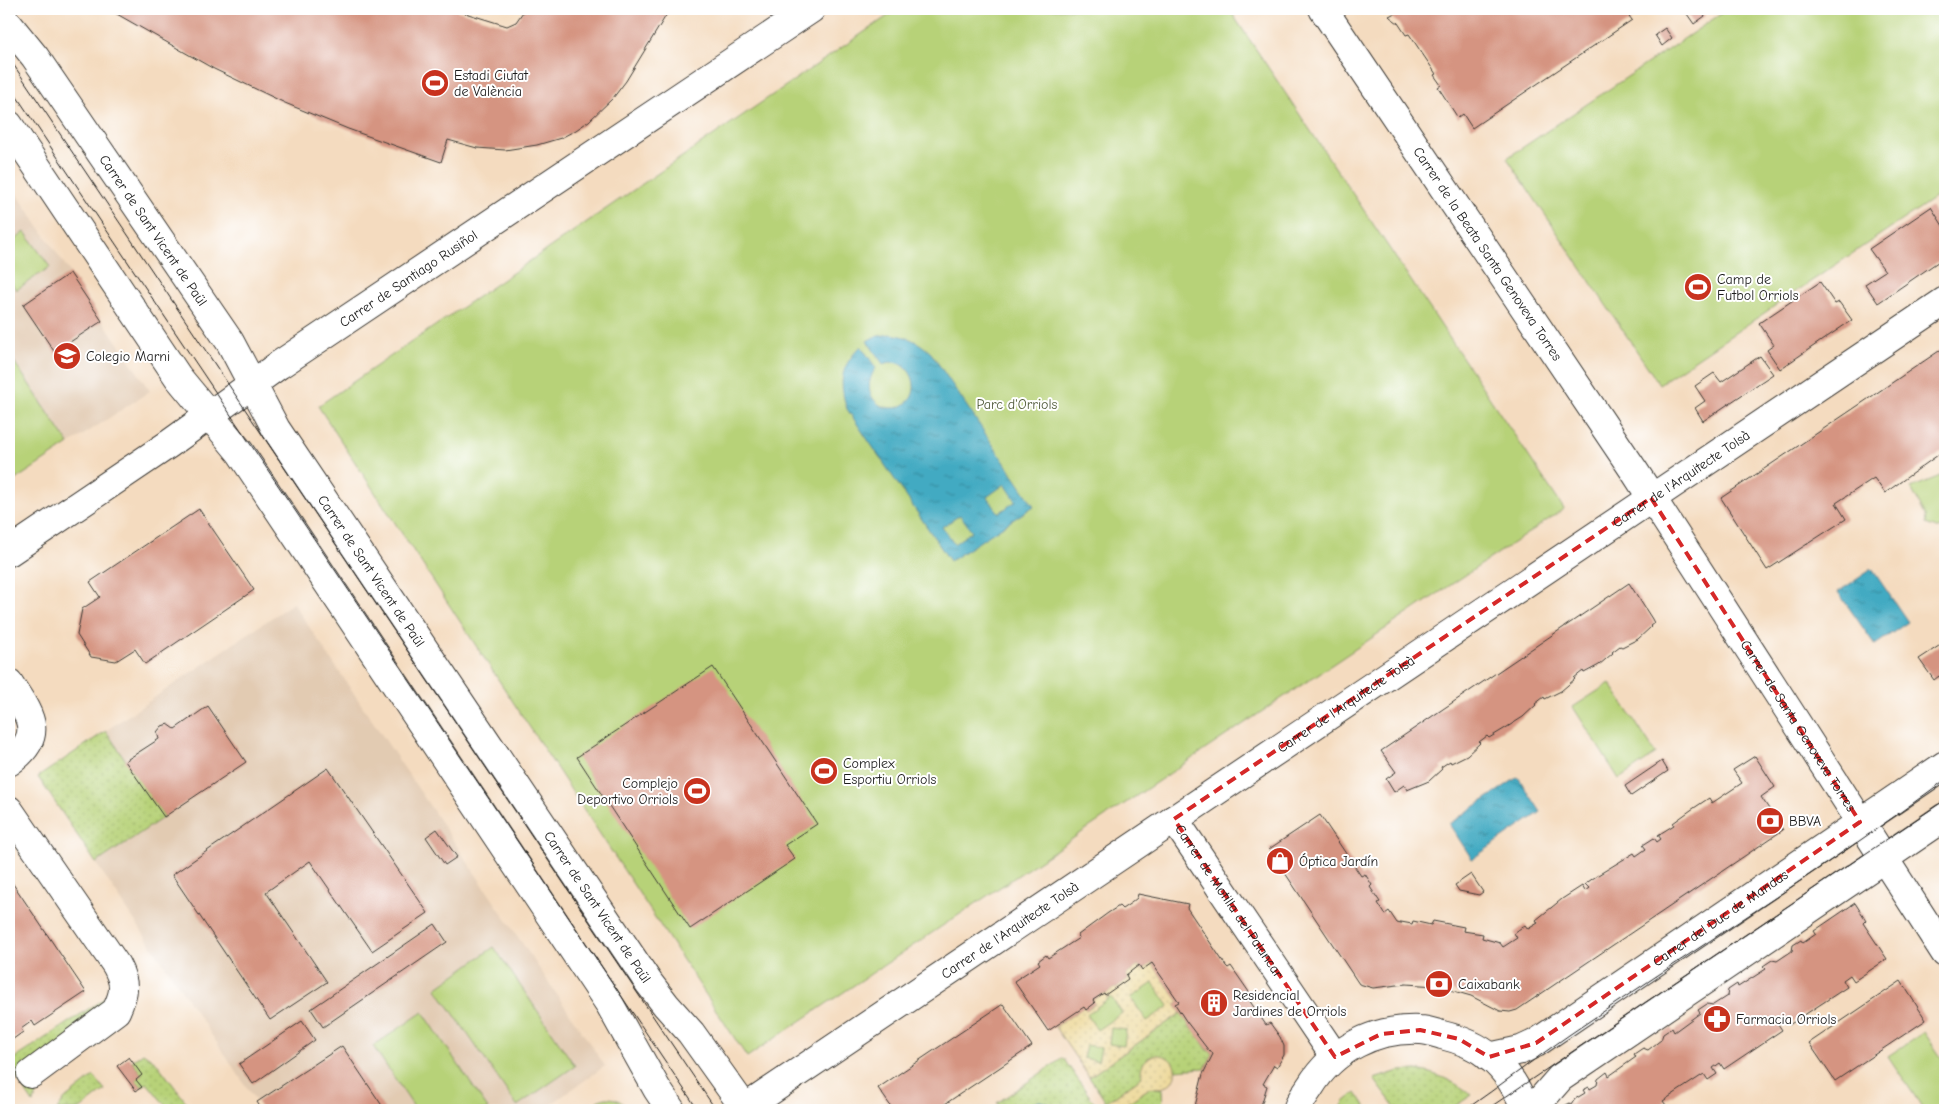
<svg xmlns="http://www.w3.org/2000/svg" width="1954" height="1119" viewBox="0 0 1954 1119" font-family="'Comic Neue',sans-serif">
	<defs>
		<pattern id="grass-dots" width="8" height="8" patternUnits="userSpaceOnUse" patternTransform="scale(1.25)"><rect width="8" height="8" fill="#b7d278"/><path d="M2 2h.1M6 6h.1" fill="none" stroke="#9db467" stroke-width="1.8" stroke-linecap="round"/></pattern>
		<pattern id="sand-dots" width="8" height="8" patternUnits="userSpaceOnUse" patternTransform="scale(1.25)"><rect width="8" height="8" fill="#eeda9e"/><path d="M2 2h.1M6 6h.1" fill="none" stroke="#ccba88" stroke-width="1.8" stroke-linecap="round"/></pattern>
		<pattern id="water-ripples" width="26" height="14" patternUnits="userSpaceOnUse" patternTransform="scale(1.25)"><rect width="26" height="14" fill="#42aac2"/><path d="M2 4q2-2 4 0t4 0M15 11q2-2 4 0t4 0" fill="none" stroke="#368a9d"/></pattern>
	</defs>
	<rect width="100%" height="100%" fill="#fff"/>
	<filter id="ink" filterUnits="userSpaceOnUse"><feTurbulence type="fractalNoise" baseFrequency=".02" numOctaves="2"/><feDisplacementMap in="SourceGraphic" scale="10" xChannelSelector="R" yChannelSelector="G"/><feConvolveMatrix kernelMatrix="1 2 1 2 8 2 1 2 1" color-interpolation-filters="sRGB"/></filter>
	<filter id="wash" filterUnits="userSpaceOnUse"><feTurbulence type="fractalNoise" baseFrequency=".0096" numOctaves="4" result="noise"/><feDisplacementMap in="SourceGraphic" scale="20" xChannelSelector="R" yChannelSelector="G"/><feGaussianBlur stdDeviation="1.12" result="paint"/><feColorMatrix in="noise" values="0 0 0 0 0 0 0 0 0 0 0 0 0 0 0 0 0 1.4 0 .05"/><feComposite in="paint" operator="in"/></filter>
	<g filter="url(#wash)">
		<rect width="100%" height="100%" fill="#f4dbbf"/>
		<g fill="#e2cbb2">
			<polygon points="9,182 150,391 9,484"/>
			<polygon points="293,603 605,1066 543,1110 262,1110 38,777"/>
		</g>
		<g fill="url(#grass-dots)" stroke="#6a774a">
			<polygon points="106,731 164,817 96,863 38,777"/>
			<polygon points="114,992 107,1034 46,1081 40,1088 33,1103 9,1066 9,1062"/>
			<polygon points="1181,1013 1192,1030 1194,1029 1208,1051 1210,1050 1213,1054 1205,1068 1175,1070 1175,1068 1142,1077 1106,1102 1089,1077"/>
			<polygon points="143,1053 156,1062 192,1110 169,1110 147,1083 142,1087 136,1080 142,1075 132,1061"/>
			<polygon points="1063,1058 1099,1110 1054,1110 1040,1101 1033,1103 1028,1110 1002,1110 997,1103"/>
			<path d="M1417 1070C1438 1074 1454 1081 1472 1095L1449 1110H1397L1374 1079 1399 1071Z"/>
			<polygon points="94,1076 105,1090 79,1110 57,1110 65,1099"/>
			<polygon points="1151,1087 1162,1089 1163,1110 1117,1110"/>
			<polygon points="1356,1092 1368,1110 1340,1110 1344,1102"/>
		</g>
		<g fill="url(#sand-dots)" stroke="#857b5d">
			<polygon points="1152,963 1179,1002 1175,1004 1181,1013 1089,1077 1055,1027 1084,1007 1086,1010 1095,1004 1093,1000 1104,993 1105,995 1128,979 1126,975 1139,965 1142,970"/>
			<path d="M1153 1055C1185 1052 1181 1095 1151 1087L1117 1110H1111L1106 1102 1142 1077C1139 1067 1144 1060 1153 1055Z"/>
		</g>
		<g fill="#b7d278" stroke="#6a774a">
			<polygon points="898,9 1229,9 1564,509 747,1057 318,406"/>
			<polygon points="1728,9 1937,9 1945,21 1945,191 1659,384 1507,158"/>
			<polygon points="25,232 50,267 16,290 9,279 9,239 13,236 16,239"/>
			<polygon points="9,354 69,444 9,484"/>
			<polygon points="1945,474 1945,524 1939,529 1926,524 1925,515 1911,488"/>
			<polygon points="1610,683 1656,754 1619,779 1573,707"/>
			<polygon points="494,947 575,1066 517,1106 436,988"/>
			<polygon points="1153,983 1169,1006 1147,1021 1131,998"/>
			<polygon points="1111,997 1122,1013 1097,1030 1087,1014"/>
			<polygon points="423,1012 488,1109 486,1110 416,1110 373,1046"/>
			<polygon points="1111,1028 1126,1030 1124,1046 1109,1044"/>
			<polygon points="1924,1032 1945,1063 1945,1110 1924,1110 1888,1056"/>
			<polygon points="1086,1045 1101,1048 1098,1061 1083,1058"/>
			<path d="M606 1098C617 1098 622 1101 628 1110H585L599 1100Z"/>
		</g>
		<g fill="url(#water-ripples)" stroke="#2f636f" fill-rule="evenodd">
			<path d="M890 334C907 336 918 341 931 353L1034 506 950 561 847 409C838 381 841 366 861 346L876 368C867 380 866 396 880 405 886 408 893 409 899 407 928 397 911 353 883 364L867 341 874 337ZM1005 484 1016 501 999 513 987 497ZM960 515 972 531 954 544 942 527Z"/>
			<polygon points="1872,569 1908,622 1875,645 1838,592"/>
			<polygon points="1518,777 1541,812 1472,859 1449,824"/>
			<polygon points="1040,1101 1048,1103 1054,1110 1028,1110 1033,1103"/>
		</g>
		<g id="blocks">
			<g fill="#d59481">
				<polygon points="108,9 452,9 507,26 516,22 525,9 670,9 626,81 613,98 589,121 576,130 561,138 537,145 505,150 477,148 448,140 441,162 348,129 285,103 214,69"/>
				<polygon points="1392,9 1624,9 1632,20 1472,128 1463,114 1458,118 1438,87 1441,85 1434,75 1436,74 1409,34 1406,35 1398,23 1390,17 1389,16 1395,13"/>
				<polygon points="1694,9 1701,9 1705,16 1694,24 1687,14"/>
				<polygon points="1665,28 1672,38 1662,46 1655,35"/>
				<polygon points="1931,207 1945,229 1945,257 1878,303 1865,284 1885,271 1869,249"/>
				<polygon points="70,273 102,321 67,344 76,357 64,366 23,305"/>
				<polygon points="1820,282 1835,304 1839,302 1852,320 1780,369 1767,350 1774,345 1759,323"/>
				<polygon points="1945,347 1945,450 1885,493 1874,478 1836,503 1846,519 1767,570 1721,498"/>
				<polygon points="1760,356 1773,374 1703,421 1695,408 1705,401 1695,386 1714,373 1721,382"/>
				<polygon points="199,509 254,590 145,664 135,649 116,661 91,657 77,635 82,609 100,597 90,582"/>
				<polygon points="1629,583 1652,619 1654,623 1650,626 1651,627 1638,639 1622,647 1620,646 1612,652 1613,653 1599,665 1584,673 1583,671 1574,678 1575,679 1561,691 1545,699 1544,697 1535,704 1536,705 1523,717 1504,729 1489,738 1487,736 1479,742 1480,743 1467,755 1451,763 1450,761 1441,767 1442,769 1429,781 1407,790 1404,785 1394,792 1386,779 1396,772 1381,751"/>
				<polygon points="1945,642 1945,685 1939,676 1934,680 1919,659"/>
				<polygon points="713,667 817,824 785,845 795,859 690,929 577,757"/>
				<polygon points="208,706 246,762 164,817 125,761 159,739 157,732 162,726 168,724 175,729"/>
				<polygon points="1755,756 1775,787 1761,797 1783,830 1517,1010 1510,1012 1500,1011 1471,996 1436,986 1406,984 1373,988 1359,984 1269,849 1320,815 1361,876 1365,874 1372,885 1370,887 1380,902 1378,903 1385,914 1389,911 1397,923 1401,924 1401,922 1412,924 1413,921 1431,925 1433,921 1464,927 1463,931 1483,934 1482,938 1500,943 1503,947 1517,938 1514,933 1525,925 1528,929 1538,923 1536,920 1562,899 1582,886 1585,891 1589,888 1585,884 1598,875 1634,853 1636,856 1646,849 1643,845 1654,838 1657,842 1661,839 1658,835 1674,825 1673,823 1691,810 1709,798 1712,803 1742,783 1733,770"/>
				<polygon points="1662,761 1668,771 1631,796 1625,786"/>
				<polygon points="328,768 428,913 372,951 310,861 266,892 327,982 270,1020 172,875"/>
				<polygon points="437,829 457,857 445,865 426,837"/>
				<polygon points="1471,874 1483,892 1479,895 1459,891 1455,885"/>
				<polygon points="9,878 86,992 35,1026 32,1021 21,1029 23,1032 9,1042"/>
				<polygon points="1138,894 1188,904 1187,908 1226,966 1228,968 1231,966 1249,992 1245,994 1266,1025 1270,1023 1280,1037 1284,1046 1284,1055 1277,1067 1274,1065 1263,1084 1267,1086 1260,1109 1255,1107 1254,1110 1194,1110 1203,1074 1213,1054 1210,1050 1209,1051 1186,1021 1175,1004 1179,1002 1152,963 1142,970 1139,965 1126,975 1128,979 1105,995 1104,993 1093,1000 1095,1003 1086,1010 1084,1007 1048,1031 1014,981 1040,964 1038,961 1046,955 1048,958 1079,938 1078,935 1108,913 1119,906 1122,909 1131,903 1137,898"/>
				<polygon points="1855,903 1866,920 1863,923 1887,959 1854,981 1850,975 1843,980 1847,987 1789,1025 1785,1019 1778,1024 1782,1030 1724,1069 1720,1063 1713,1068 1717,1074 1708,1080 1704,1074 1663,1101 1668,1108 1664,1110 1656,1110 1654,1107 1650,1110 1565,1110 1564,1106 1570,1103 1571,1105 1575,1099 1585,1093 1583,1090 1589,1087 1590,1089 1597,1085 1598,1079 1607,1072 1609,1076 1636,1057 1634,1054 1643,1048 1648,1050 1661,1040 1663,1034 1672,1028 1674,1032 1700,1013 1698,1010 1707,1004 1713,1005 1727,996 1728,990 1737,984 1738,987 1766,969 1763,966 1772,960 1777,961 1792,951 1793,945 1801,940 1803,943 1816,934 1814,931"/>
				<polygon points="435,924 447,942 323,1027 311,1009"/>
				<polygon points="1901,981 1926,1020 1835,1081 1809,1043"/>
				<polygon points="1003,1004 1032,1046 936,1110 889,1110 892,1108 878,1088"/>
				<polygon points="302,1021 315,1040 253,1084 239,1064"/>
				<polygon points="342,1046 385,1110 262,1110 257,1102"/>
				<polygon points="129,1057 142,1075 136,1080 142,1087 136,1091 117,1066"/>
			</g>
		</g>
	</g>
	<g filter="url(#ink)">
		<use href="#blocks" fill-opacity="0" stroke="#3c3934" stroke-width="1"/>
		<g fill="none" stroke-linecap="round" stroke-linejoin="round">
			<defs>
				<g id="minor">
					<path id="s1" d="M1323 9 1635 472 1945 953"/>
					<path id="s2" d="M9 25 35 57 230 342 276 429 649 983 666 1005 691 1033 746 1110"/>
					<polyline points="9,125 178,377 240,452 610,1005 657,1089 671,1110"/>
					<path id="s3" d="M9 552 169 444 279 365 811 9"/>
					<path d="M9 683C28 713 48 735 9 762"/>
					<path d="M9 810 116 965C126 984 125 992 116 1011L31 1074"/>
					<path id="s4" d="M1174 819 1335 1057"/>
					<path id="s5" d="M1489 1057 1521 1050 1536 1043 1945 765"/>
					<path id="s6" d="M745 1108 1945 301"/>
					<path d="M1297 1110C1300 1101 1305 1094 1310 1087 1333 1049 1375 1028 1420 1030 1427 1030 1435 1033 1442 1035 1459 1039 1477 1046 1490 1057 1508 1072 1518 1089 1526 1110"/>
					<polyline points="1537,1110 1539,1102 1560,1078 1945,817"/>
				</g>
			</defs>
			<use href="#minor" stroke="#3c3934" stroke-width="30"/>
			<use href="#minor" stroke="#fff" stroke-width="28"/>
			<g stroke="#1c1c1c" stroke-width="1">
				<polyline points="9,58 716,1110"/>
				<polyline points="9,85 698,1110"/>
				<path d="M1465 1110C1500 1086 1534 1059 1569 1035 1694 949 1823 870 1945 780"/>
				<polyline points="1486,1110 1945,800"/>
			</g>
		</g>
	</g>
	<path fill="none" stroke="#d62828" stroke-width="4" stroke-dasharray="10 6" stroke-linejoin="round" d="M1651 498 1860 822 1536 1043 1489 1057 1459 1039 1420 1030 1381 1034 1335 1057 1174 819Z"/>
	<defs>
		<symbol id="stadium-disc" viewBox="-11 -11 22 22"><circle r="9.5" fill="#c8321e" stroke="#fff"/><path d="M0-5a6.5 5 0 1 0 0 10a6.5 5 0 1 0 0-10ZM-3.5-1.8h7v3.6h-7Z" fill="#fff"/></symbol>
		<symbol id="school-disc" viewBox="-11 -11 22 22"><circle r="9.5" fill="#c8321e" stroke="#fff"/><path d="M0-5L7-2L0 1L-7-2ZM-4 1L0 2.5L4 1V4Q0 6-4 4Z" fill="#fff"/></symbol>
		<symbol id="bank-disc" viewBox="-11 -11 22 22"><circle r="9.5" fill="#c8321e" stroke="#fff"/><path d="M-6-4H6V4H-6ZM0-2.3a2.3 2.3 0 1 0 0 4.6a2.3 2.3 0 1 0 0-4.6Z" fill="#fff"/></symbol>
		<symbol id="shop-disc" viewBox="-11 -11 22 22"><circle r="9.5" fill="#c8321e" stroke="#fff"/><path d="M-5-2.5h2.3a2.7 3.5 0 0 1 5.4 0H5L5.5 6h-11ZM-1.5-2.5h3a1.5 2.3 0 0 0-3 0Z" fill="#fff"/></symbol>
		<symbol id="building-disc" viewBox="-11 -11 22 22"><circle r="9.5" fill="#c8321e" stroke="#fff"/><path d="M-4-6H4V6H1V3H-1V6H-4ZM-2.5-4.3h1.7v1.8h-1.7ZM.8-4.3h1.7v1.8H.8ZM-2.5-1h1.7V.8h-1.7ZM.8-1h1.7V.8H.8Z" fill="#fff"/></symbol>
		<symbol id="pharmacy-disc" viewBox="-11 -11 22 22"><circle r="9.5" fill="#c8321e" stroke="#fff"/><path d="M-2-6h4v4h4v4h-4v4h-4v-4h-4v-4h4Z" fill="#fff"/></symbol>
	</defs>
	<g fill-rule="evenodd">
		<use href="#stadium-disc" x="419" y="67" width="32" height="32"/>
		<use href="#stadium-disc" x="1682" y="271" width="32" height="32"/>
		<use href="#school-disc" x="51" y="340" width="32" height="32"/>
		<use href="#stadium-disc" x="808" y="755" width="32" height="32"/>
		<use href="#stadium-disc" x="681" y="775" width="32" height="32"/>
		<use href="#bank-disc" x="1754" y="805" width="32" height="32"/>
		<use href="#shop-disc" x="1264" y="845" width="32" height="32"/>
		<use href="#bank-disc" x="1423" y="968" width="32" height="32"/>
		<use href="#building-disc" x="1198" y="987" width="32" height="32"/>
		<use href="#pharmacy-disc" x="1701" y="1003" width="32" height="32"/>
	</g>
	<g text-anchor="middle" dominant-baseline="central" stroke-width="4" stroke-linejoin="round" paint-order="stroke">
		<g font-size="14" fill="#1c1c1c" stroke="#fff" text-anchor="start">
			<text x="454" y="75">Estadi Ciutat<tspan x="454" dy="16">de València</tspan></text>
			<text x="1717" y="279">Camp de<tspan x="1717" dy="16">Futbol Orriols</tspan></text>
			<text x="86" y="356">Colegio Marni</text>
			<text x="843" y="763">Complex<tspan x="843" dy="16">Esportiu Orriols</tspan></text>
			<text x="678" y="783" text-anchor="end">Complejo<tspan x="678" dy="16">Deportivo Orriols</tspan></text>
			<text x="1789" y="821">BBVA</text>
			<text x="1299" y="861">Óptica Jardín</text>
			<text x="1458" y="984">Caixabank</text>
			<text x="1233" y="995">Residencial<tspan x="1233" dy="16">Jardines de Orriols</tspan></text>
			<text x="1736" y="1019">Farmacia Orriols</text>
		</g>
		<g font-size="14" fill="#1c1c1c" stroke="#fff">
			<text stroke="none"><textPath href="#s2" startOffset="251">Carrer de Sant Vicent de Paül</textPath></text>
			<text stroke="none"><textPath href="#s1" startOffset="295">Carrer de la Beata Santa Genoveva Torres</textPath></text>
			<text stroke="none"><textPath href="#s3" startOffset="484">Carrer de Santiago Rusiñol</textPath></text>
			<text stroke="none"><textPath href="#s6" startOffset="1128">Carrer de l'Arquitecte Tolsà</textPath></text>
			<text stroke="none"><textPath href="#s2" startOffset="656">Carrer de Sant Vicent de Paül</textPath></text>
			<text stroke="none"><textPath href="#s6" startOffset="724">Carrer de l'Arquitecte Tolsà</textPath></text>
			<text stroke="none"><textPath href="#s1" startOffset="860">Carrer de Santa Genoveva Torres</textPath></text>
			<text stroke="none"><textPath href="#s4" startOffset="99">Carrer de Motilla del Palancar</textPath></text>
			<text stroke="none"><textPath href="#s2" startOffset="1061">Carrer de Sant Vicent de Paül</textPath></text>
			<text stroke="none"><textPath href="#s5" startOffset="272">Carrer del Duc de Mandas</textPath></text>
			<text stroke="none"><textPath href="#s6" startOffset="319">Carrer de l'Arquitecte Tolsà</textPath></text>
		</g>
		<g font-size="14" fill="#525c3c" stroke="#fff">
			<text x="1017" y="404">Parc d'Orriols</text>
		</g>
	</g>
	<rect width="1954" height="1119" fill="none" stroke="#fff" stroke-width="30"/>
</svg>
